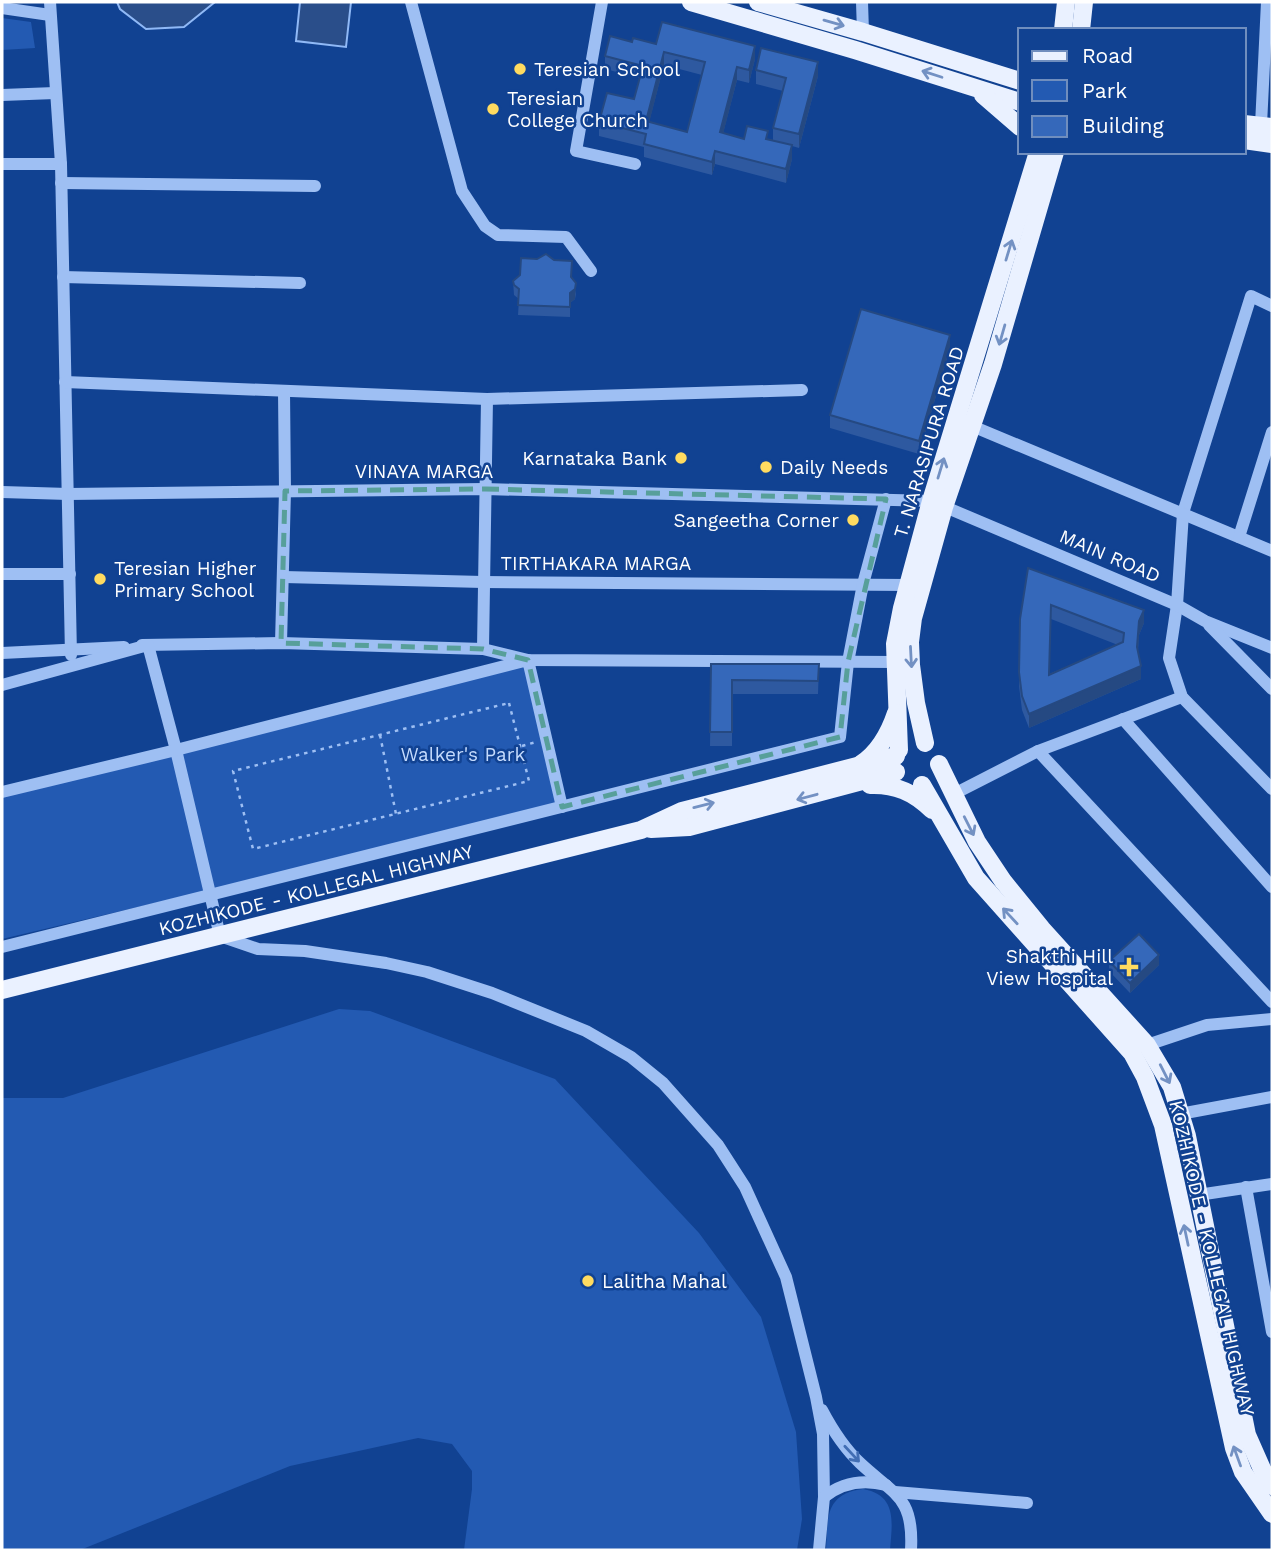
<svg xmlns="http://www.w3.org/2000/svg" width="1274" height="1552" viewBox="0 0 1274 1552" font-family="'Work Sans',sans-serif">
	<rect width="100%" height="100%" fill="#114292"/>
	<g fill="#235ab2">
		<polygon points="2,18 31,22 35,48 2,50"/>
		<polygon points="528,660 562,807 2,939 2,794"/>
		<polygon points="339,1009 370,1011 555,1079 699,1233 761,1317 796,1432 802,1519 797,1550 464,1550 472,1489 472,1471 452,1444 418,1438 290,1466 80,1550 2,1550 2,1098 63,1098"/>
		<path d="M863 1489C898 1495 892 1524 890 1550H826C828 1519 824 1494 863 1489Z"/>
	</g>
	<g fill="#2a4e8a" stroke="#90b9f6" stroke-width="2">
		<polygon points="117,2 215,2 184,27 146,29 120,9"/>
		<polygon points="300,2 351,2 346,47 296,41"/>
	</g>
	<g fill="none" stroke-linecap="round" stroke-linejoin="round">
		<g stroke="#9ebff3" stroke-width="2.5" stroke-dasharray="3.5 5" stroke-linecap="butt">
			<polygon points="509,703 529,781 253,849 233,771"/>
			<polyline points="380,735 396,814"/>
			<polyline points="522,746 536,742"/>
		</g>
		<g stroke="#9ebff3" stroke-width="12">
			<polyline points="50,2 61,164 71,655"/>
			<polyline points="411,2 462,191 485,226 498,235 566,237 591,271"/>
			<polyline points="602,2 576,151 635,164"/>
			<polyline points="862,2 863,32"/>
			<polyline points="2,8 50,15"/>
			<polyline points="2,95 55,93"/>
			<polyline points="1261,125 1267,2"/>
			<polyline points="2,164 61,164"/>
			<polyline points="61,183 315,186"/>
			<polyline points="63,277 300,283"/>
			<polyline points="1272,306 1251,296 1183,513 1177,605 1169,658 1182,697 1272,789"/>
			<polyline points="65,382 487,399 802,390"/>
			<polyline points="972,426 1272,551"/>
			<polyline points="2,492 68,494 485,489 931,501 1177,605 1205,621 1272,648"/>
			<polyline points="1239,537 1272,432"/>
			<polyline points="2,574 70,574"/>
			<polyline points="284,577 483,582 909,585"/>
			<polyline points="1209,625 1272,689"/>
			<polyline points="281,643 285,491 284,391"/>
			<polyline points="142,645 281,643 483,649 528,660 896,662"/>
			<polyline points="483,649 487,399"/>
			<polyline points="2,653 124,647"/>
			<polyline points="2,685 148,645 176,750 220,936 258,949 305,951 386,963 427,972 492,993 586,1031 631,1057 663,1083 718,1145 745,1187 786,1277 816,1397 823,1434 824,1497 819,1550"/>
			<polyline points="1123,719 1272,887"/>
			<polyline points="1038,751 1272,1002"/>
			<polyline points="2,792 176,750 528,660 562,807"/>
			<polyline points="954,794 1038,751 1182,697"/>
			<polyline points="2,947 840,737 848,662 863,584 886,499"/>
			<polyline points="1147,1045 1207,1025 1272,1019"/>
			<polyline points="1180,1114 1272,1097"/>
			<polyline points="1246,1187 1272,1332"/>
			<polyline points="1198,1195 1272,1184"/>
			<path d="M822 1410C832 1429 844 1448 860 1463 894 1495 914 1496 911 1550"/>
			<polyline points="895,1492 1027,1503"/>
			<path d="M824 1497C843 1482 863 1479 886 1485"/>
		</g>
		<g stroke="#eaf1ff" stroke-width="18">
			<polyline points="691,2 855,50 1020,102"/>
			<polyline points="758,2 863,32 1020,81"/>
			<polyline points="1063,30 1066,2"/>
			<polyline points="1081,30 1084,2"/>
			<polyline points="983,95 1020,127"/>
			<polyline points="1244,124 1272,127"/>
			<polyline points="1244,140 1272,144"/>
			<polyline points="925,743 916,703 911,665 910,642 913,618 944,507 993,364 1055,152"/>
			<polyline points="899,750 895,644 902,608 931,501 1038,152"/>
			<path d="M861 764C879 752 889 734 896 713"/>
			<polyline points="939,764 977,842 1003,881 1042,929 1147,1045 1172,1087 1187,1136 1247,1435 1262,1469 1272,1486"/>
			<path d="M870 785C895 784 914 792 932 810"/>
			<polyline points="922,785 976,878 1132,1053 1145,1077 1163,1125 1234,1448 1243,1472 1272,1514"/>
			<polyline points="651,829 689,827 896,772"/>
			<polyline points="2,990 641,830 682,811 896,756"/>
		</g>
	</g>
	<g fill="#2e59a0" fill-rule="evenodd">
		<path d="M632 42 656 44 755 59 749 83 737 80 723 133 744 139H768L773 140V128L783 91 756 84V70L818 76 799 148 792 146V159L786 183 715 164 712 175 644 157V147L599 136V122L634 99 640 78 605 69V56ZM664 65 702 75 687 132 649 122Z"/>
		<polygon points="537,259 572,277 576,294 575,299 570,303 570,317 518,315 519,299 514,295 513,281"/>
		<polygon points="950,348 919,454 830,428 830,415"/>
		<path d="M1028 568 1144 623 1139 635 1138 651 1141 679 1029 728 1022 710 1019 686 1020 619ZM1051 619 1118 645 1049 674Z"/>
		<polygon points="711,664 819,664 818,694 732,694 732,746 710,746"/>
		<polygon points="1109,961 1159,965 1130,993 1109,971"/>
	</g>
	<g fill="#254982">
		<polygon points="755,46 755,59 749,83 749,70"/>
		<polygon points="664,52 664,65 646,135 646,121"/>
		<polygon points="818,62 818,76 799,148 799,134"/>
		<polygon points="737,67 737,80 720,146 720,132"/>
		<polygon points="792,145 792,159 786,183 786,169"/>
		<polygon points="715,151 715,164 712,175 712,162"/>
		<polygon points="576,283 575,299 570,303 570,317 570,293"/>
		<polygon points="950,335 950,348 919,454 919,441"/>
		<polygon points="1144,610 1144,623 1139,635 1137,661 1139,621"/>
		<polygon points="1141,666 1141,679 1029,728 1029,714"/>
		<polygon points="1159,955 1159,965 1130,993 1130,983"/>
	</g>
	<g fill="#3568ba" stroke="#254982" stroke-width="2" fill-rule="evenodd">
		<path d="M662 22 755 46 749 70 737 67 720 132 744 139 747 126 768 131 766 139 792 145 786 169 715 151 712 162 644 144 646 134 599 122 607 93 634 99 643 66 605 56 610 36 632 42 633 38 656 44ZM664 52 705 62 687 132 646 121Z"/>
		<polygon points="761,48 818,62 799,134 773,128 786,78 756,70"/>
		<polygon points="546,254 554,260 572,261 571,277 576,283 575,289 570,293 570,307 518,305 519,289 514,285 513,281 520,275 521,258 537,259"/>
		<polygon points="861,309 950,335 919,441 830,415"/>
		<path d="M1028 568 1144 610 1139 621 1137 647 1141 666 1029 714 1022 696 1019 672 1020 619ZM1051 605 1124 633 1123 642 1049 675Z"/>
		<polygon points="711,664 819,664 818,681 732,680 732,732 710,732"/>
		<polygon points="1139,934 1159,955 1130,983 1109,961"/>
	</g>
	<defs><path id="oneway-shaft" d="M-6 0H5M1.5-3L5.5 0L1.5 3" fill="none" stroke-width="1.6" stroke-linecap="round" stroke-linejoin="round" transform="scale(1.75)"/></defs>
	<g stroke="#7391c3">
		<use href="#oneway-shaft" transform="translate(834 23) rotate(16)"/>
		<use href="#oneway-shaft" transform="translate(932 74) rotate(-162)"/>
		<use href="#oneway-shaft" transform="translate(1009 250) rotate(-73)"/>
		<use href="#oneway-shaft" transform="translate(1002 335) rotate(106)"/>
		<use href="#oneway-shaft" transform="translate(941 468) rotate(-73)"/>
		<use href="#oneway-shaft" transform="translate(911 657) rotate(87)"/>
		<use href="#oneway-shaft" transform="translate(807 797) rotate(165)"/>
		<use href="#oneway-shaft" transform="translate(704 805) rotate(-14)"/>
		<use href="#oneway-shaft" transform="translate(969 826) rotate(63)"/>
		<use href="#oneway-shaft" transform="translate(1010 916) rotate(-133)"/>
		<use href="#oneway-shaft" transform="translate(1165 1074) rotate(63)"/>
		<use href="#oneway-shaft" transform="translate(1186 1235) rotate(-102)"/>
		<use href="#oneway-shaft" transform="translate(1237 1456) rotate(-110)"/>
	</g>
	<use stroke="#426eb4" href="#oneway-shaft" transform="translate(852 1454) rotate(47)"/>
	<path fill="none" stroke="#579f9a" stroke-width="5" stroke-dasharray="14 9" stroke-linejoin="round" d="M485 489 886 499 848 662 840 737 562 807 528 660 483 649 281 643 285 491Z"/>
	<g fill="#ffdb60" stroke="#114292" stroke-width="2.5">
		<circle cx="520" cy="69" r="7"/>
		<circle cx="493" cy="109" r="7"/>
		<circle cx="681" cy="458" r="7"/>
		<circle cx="766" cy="467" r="7"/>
		<circle cx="853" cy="520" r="7"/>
		<circle cx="100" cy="579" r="7"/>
		<path d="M1125.5 956.5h7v7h7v7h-7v7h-7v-7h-7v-7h7z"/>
		<circle cx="588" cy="1281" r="7"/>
	</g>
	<g text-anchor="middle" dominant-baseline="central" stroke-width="5" stroke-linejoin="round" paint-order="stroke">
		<g font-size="19" fill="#fff" stroke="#114292" text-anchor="start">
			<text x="534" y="69">Teresian School</text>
			<text x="507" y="98">Teresian<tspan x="507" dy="22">College Church</tspan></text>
			<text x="667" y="458" text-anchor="end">Karnataka Bank</text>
			<text x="780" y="467">Daily Needs</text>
			<text x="839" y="520" text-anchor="end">Sangeetha Corner</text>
			<text x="114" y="568">Teresian Higher<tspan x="114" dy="22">Primary School</tspan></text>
			<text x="1113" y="956" text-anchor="end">Shakthi Hill<tspan x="1113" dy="22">View Hospital</tspan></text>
			<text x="602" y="1281">Lalitha Mahal</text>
		</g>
		<g font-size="19" fill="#fff" stroke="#114292">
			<text transform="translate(929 442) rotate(-73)">T. NARASIPURA ROAD</text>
			<text x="424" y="471">VINAYA MARGA</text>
			<text transform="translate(1110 556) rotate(23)">MAIN ROAD</text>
			<text x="596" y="563">TIRTHAKARA MARGA</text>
			<text transform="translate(316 890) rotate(-14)">KOZHIKODE - KOLLEGAL HIGHWAY</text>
			<text transform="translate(1212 1258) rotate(77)">KOZHIKODE - KOLLEGAL HIGHWAY</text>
		</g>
		<g font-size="19" fill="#c5dbfd" stroke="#114292">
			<text x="463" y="754">Walker's Park</text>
		</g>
	</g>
	<rect width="1274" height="1552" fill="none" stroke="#ffffff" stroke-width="7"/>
	<rect x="1018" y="28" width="228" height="126" fill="#114292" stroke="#708ebe" stroke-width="2"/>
	<rect x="1032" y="51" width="35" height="10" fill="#eaf1ff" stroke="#708ebe" stroke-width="2"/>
	<text x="1082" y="63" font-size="21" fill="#ffffff">Road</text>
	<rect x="1032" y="80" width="35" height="21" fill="#235ab2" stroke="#708ebe" stroke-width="2"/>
	<text x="1082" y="98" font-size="21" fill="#ffffff">Park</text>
	<rect x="1032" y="116" width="35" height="21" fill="#3568ba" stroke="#708ebe" stroke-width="2"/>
	<text x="1082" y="133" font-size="21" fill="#ffffff">Building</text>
</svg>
